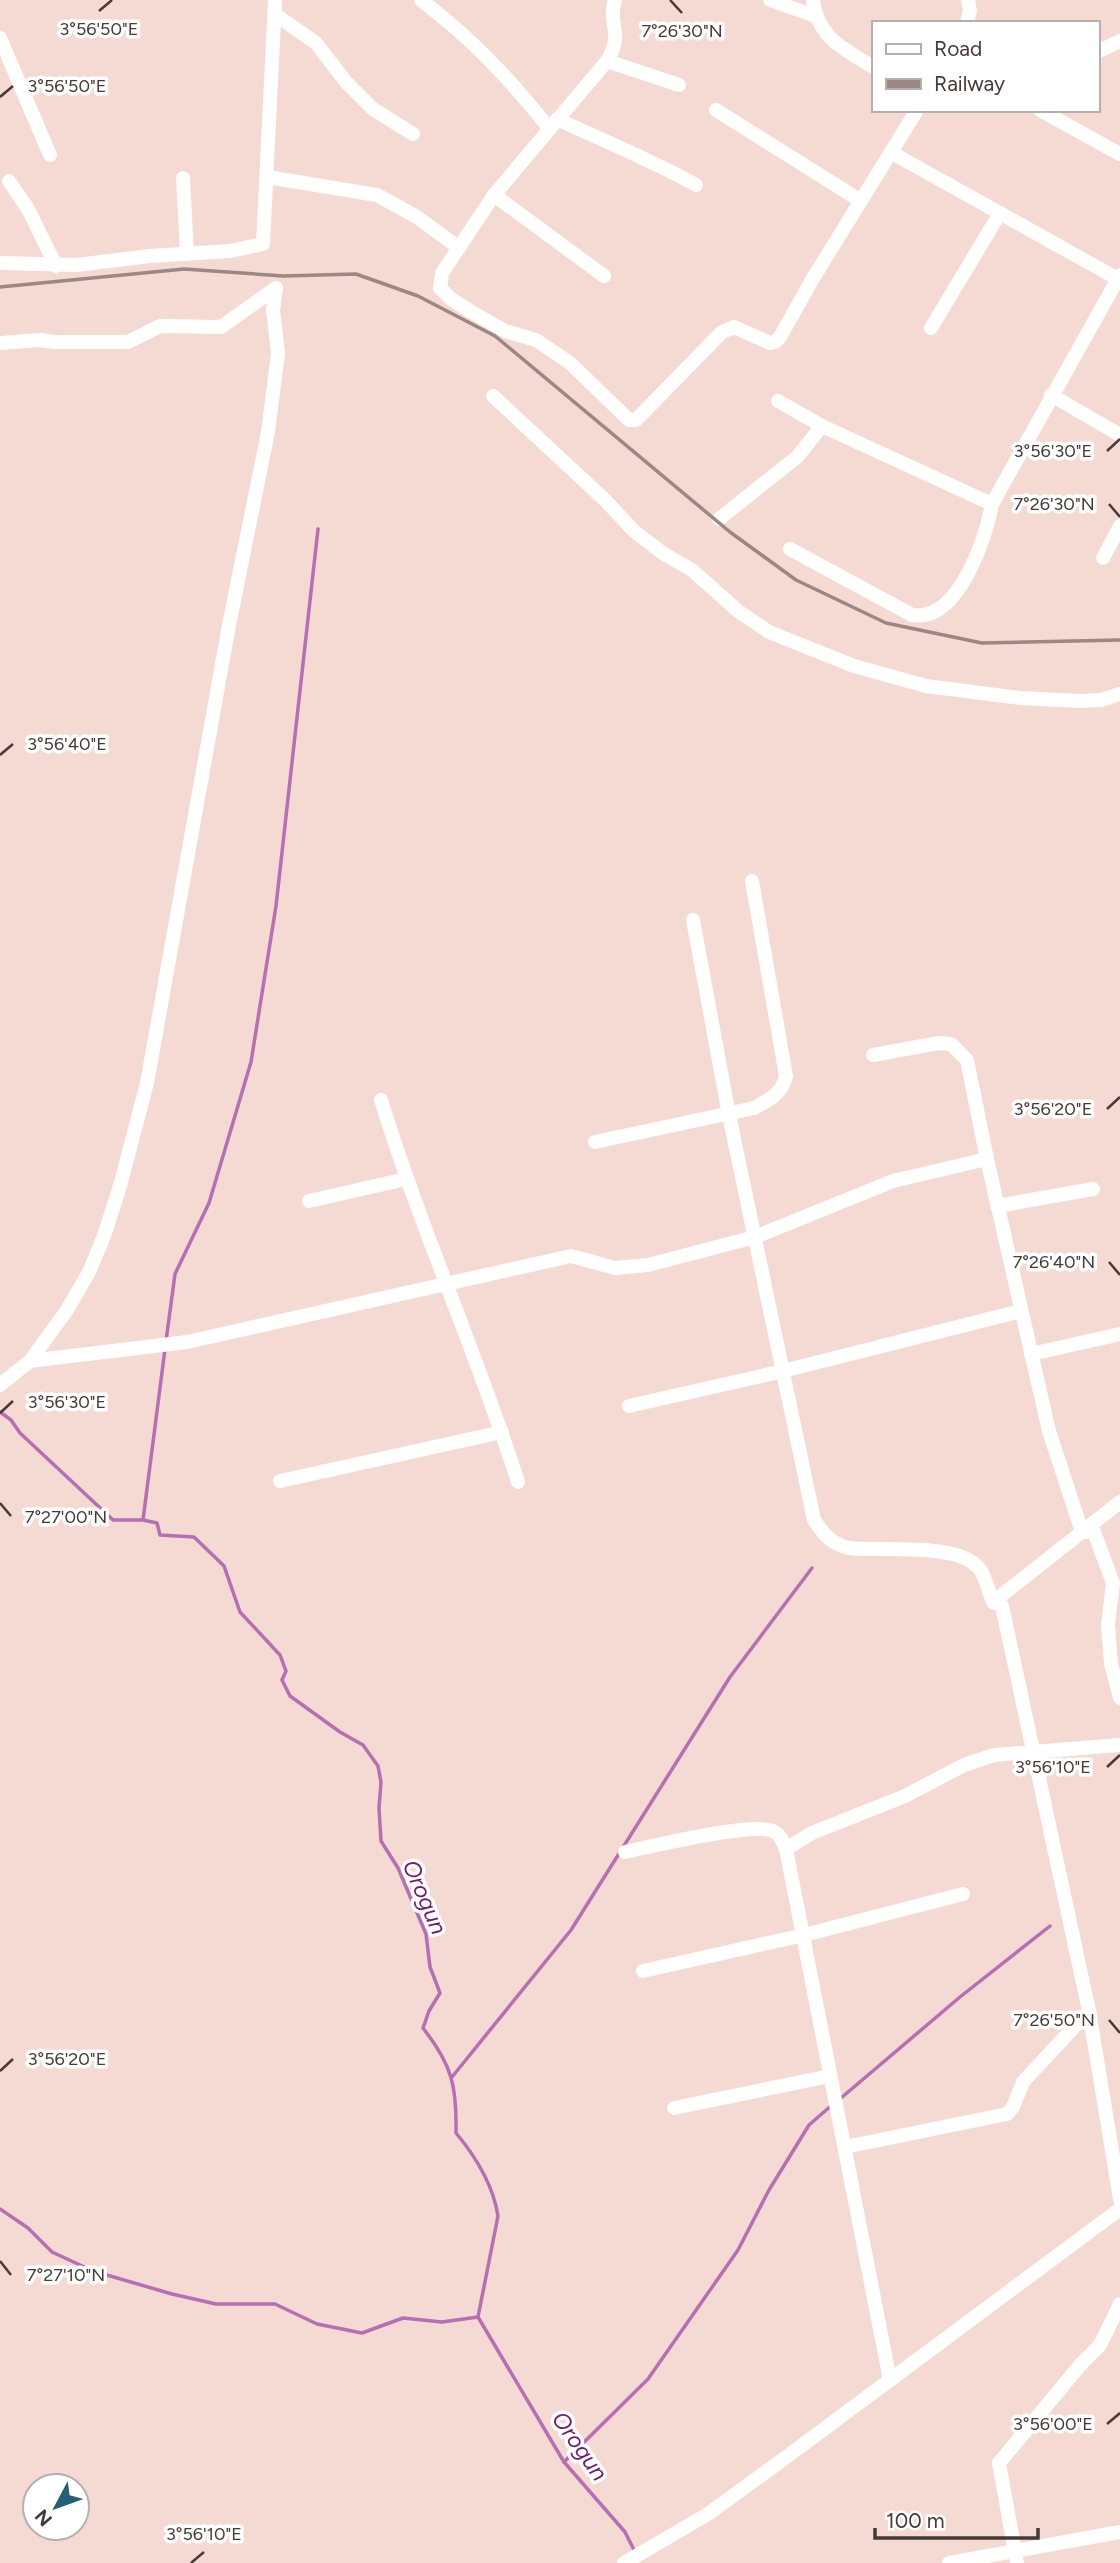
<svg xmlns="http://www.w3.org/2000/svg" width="1120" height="2563" viewBox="0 0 1120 2563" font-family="Figtree,sans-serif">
	<rect width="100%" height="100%" fill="#f5d9d3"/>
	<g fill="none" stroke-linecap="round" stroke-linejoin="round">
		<g stroke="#b46fb5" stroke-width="3.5">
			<polyline points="166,1341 175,1274 209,1203 251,1062 276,906 318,529"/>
			<path d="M0 1412 11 1420 20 1433 113 1520H143L157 1523 160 1535 194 1537 224 1566 240 1612 280 1655 286 1671 282 1680 290 1696 340 1732 363 1745 378 1766 381 1782 379 1808 381 1841 398 1868 426 1934 430 1967 440 1993 429 2011 423 2028C452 2065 457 2086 456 2133 476 2157 493 2184 498 2216L478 2317 564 2462 625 2532 635 2552"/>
			<polyline points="143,1520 165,1349"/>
			<polyline points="452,2077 571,1930 730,1677 812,1568"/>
			<polyline points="841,2098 960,1997 1050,1926"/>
			<polyline points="0,2209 28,2228 52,2252 93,2271 172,2294 216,2304 275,2304 317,2324 362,2333 403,2318 442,2322 478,2317"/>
			<polyline points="564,2462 648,2379 738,2250 769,2190 809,2125 832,2105"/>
		</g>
		<g stroke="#fff" stroke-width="14">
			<path d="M421 0C472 39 509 78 549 128"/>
			<path d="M615 0C607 27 625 31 607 61L494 195 442 273 440 288 451 299 470 311 505 331 536 340 570 363 629 420H636L722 332 734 327 770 343 775 342 780 337 812 280 917 110"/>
			<polyline points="770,0 815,16"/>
			<path d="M813 0C817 37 844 49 873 67"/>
			<polyline points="276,15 316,43 346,82 373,109 413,134"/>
			<polyline points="967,23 970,11 968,0"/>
			<polyline points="0,38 50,155"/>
			<polyline points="1097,52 1120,41"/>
			<polyline points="607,61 679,85"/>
			<polyline points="716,110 861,201"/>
			<polyline points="1040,110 1120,154"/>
			<path d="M557 119C604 141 651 160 696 185"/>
			<polyline points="892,153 1118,279"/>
			<polyline points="267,177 377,195 417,217 459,248"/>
			<polyline points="183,178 187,254"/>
			<polyline points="9,181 28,209 56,266"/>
			<polyline points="494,195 604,276"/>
			<polyline points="0,263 76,265 150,256 230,251 263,244 275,0"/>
			<polyline points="931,328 1000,213"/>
			<polyline points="0,343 40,340 54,342 128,342 160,326 221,327 276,288"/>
			<polyline points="1051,395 1120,435"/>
			<polyline points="493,396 605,500 634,531 664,554 692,570 738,611 769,632 854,666 926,686 1020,698 1080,701 1101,700 1120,694"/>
			<polyline points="778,401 822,426 992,504"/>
			<polyline points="719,519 797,457 822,426"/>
			<path d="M790 549 912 615C958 623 986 538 992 504L1120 275"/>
			<polyline points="1103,558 1120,526"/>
			<path d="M693 920 729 1115 814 1520C824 1535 832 1544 849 1548 882 1552 962 1541 981 1571 986 1580 989 1592 993 1602L1002 1606 1089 2011 1120 2199"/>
			<polyline points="873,1055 939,1043 951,1044 967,1060 987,1159 1049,1431 1082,1532 1094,1532 1113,1583 1108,1625 1111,1664 1120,1698"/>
			<path d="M381 1100C421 1230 477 1353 518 1482"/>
			<path d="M595 1142 754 1108C769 1100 782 1094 786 1076L752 881"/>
			<polyline points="309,1201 406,1179"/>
			<polyline points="997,1206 1093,1189"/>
			<polyline points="1031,1354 1120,1334"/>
			<polyline points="30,1361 187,1342 571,1256 615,1268 648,1265 755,1237 893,1181 987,1159"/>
			<polyline points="0,1385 30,1361 67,1310 89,1272 104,1236 120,1186 147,1083 229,625 268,432 278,353 273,310 276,288"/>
			<polyline points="629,1406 783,1371 1021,1311"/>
			<polyline points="280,1481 502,1432"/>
			<polyline points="993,1602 1120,1502"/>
			<polyline points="786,1849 890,2380"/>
			<path d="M625 1852C653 1846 751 1822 773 1831 780 1834 783 1842 786 1849L812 1833 905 1796 964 1765 994 1755 1120 1745"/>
			<polyline points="643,1971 804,1935 963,1894"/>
			<polyline points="674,2108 830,2076"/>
			<polyline points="845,2147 1007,2114 1013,2107 1023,2082 1089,2011"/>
			<polyline points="624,2563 708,2514 785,2458 1120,2209"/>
			<polyline points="949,2563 1120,2532"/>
			<polyline points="1017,2563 999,2463 1081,2364 1100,2345 1120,2304"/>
		</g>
		<polyline stroke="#9b8783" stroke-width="3.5" points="0,287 184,269 283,276 356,274 418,296 495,336 730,532 796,580 886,623 982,643 1120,640"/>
	</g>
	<path fill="none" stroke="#453a37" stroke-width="2.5" d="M670 0 682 13M99 11 112 0M0 97 13 86M1107 451 1120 439M1109 504 1120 517M0 755 13 744M1107 1109 1120 1097M1109 1262 1120 1275M0 1413 13 1401M0 1503 11 1516M1107 1767 1120 1755M1109 2020 1120 2033M0 2071 13 2059M0 2261 11 2275M1107 2424 1120 2413M191 2563 204 2552"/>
	<g text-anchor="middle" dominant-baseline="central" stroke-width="7" stroke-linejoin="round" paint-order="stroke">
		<g font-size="23" font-style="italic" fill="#6f1a72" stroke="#fff">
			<text transform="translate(425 1897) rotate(67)">Orogun</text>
			<text transform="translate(580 2446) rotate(55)">Orogun</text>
		</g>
	</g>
	<g font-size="18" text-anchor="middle" fill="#453a37" stroke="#fff" stroke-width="7" stroke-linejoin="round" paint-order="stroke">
		<text x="99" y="35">3°56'50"E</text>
		<text x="682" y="37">7°26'30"N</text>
		<text x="67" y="92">3°56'50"E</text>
		<text x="1053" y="457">3°56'30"E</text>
		<text x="1054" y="510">7°26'30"N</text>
		<text x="67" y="750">3°56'40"E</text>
		<text x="1053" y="1115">3°56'20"E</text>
		<text x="1054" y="1268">7°26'40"N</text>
		<text x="67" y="1408">3°56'30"E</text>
		<text x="66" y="1523">7°27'00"N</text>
		<text x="1053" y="1773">3°56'10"E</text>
		<text x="1054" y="2026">7°26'50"N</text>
		<text x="67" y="2065">3°56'20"E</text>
		<text x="66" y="2281">7°27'10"N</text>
		<text x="1053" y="2430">3°56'00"E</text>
		<text x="204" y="2540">3°56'10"E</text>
	</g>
	<rect x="872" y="21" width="228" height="91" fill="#ffffff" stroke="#b5b0af" stroke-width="2"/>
	<rect x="886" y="44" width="35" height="10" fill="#ffffff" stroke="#b5b0af" stroke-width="2"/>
	<text x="934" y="56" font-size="21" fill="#453a37">Road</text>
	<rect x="886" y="79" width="35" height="10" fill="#9b8783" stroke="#b5b0af" stroke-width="2"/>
	<text x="934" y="91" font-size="21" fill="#453a37">Railway</text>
	<g transform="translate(56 2507) rotate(229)"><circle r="33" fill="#ffffff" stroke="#b5b0af" stroke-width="2"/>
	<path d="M0-5L12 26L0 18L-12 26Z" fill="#246078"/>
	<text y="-10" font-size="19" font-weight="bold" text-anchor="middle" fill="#453a37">N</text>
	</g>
	<path d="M875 2528v10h163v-10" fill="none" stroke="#453a37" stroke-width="3.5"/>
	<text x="886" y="2528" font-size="21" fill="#453a37" stroke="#ffffff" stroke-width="5" paint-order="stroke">100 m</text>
</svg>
